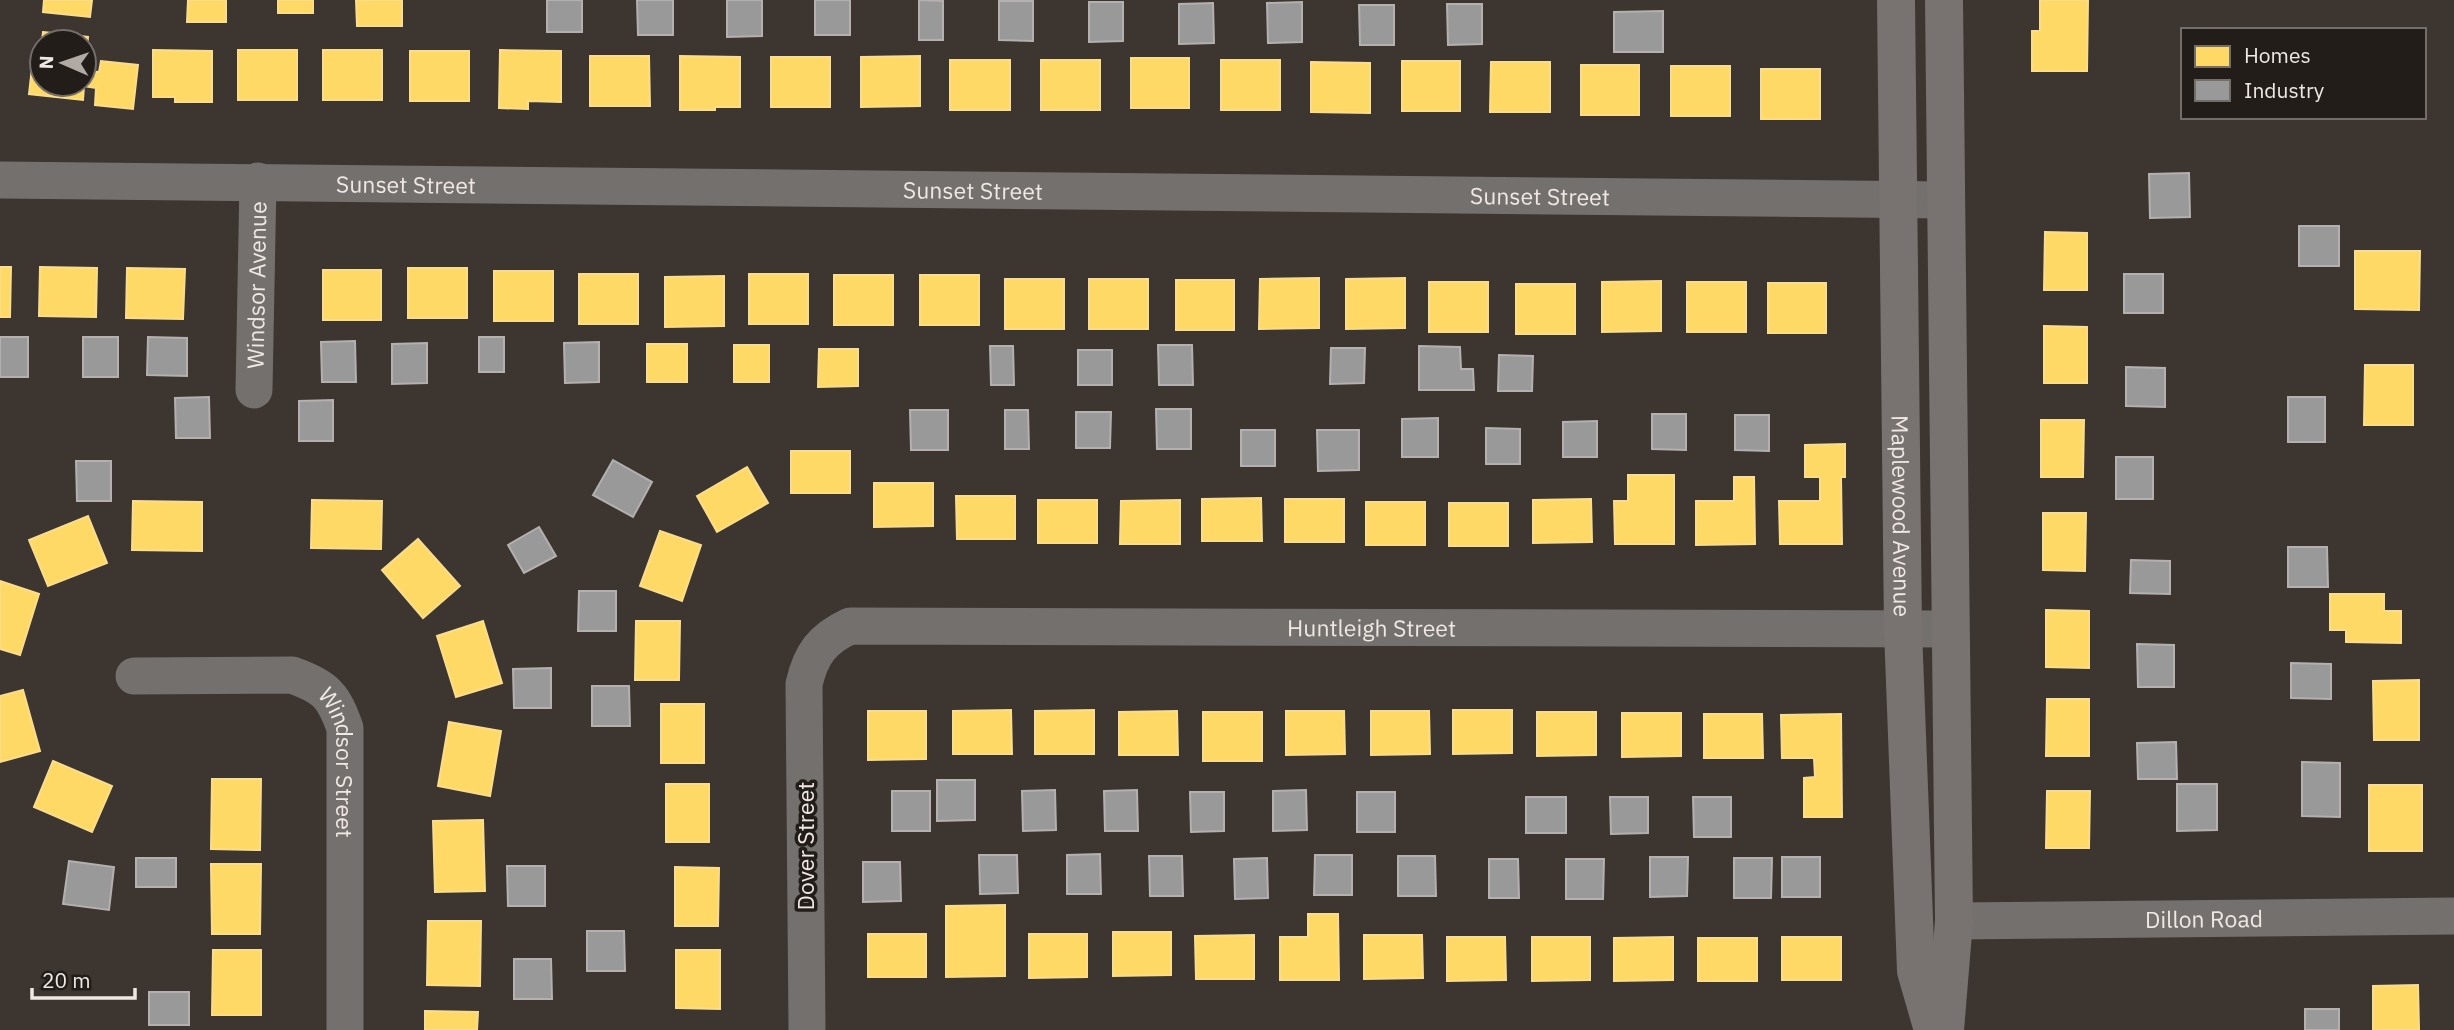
<svg xmlns="http://www.w3.org/2000/svg" width="2454" height="1030" viewBox="0 0 2454 1030" font-family="'IBM Plex Sans',sans-serif">
	<rect width="100%" height="100%" fill="#3c3530"/>
	<g fill="#ffd966" stroke="#fadd8c" stroke-width="2" fill-rule="evenodd">
		<polygon points="44,0 92,0 90,17 43,12"/>
		<polygon points="188,0 226,0 226,22 187,22"/>
		<rect x="278" y="0" width="35" height="13"/>
		<polygon points="356,0 402,0 402,26 357,26"/>
		<polygon points="2040,0 2088,0 2087,71 2032,71 2032,31 2040,31"/>
		<path d="M43 32 88 37 85 71 99 72 101 61 138 65 133 109 95 105 96 88 84 86 83 100 29 94 33 58H40ZM42 42H84V84H42Z"/>
		<polygon points="153,50 212,51 212,102 175,102 175,97 153,97"/>
		<rect x="238" y="50" width="59" height="50"/>
		<rect x="323" y="50" width="59" height="50"/>
		<polygon points="500,50 561,51 561,102 528,101 528,109 499,108"/>
		<rect x="410" y="51" width="59" height="50"/>
		<polygon points="590,56 649,56 650,106 590,106"/>
		<polygon points="680,56 740,57 740,107 715,107 715,110 680,110"/>
		<polygon points="920,56 920,106 861,107 861,57"/>
		<rect x="771" y="57" width="59" height="50"/>
		<rect x="1131" y="58" width="58" height="50"/>
		<rect x="950" y="60" width="60" height="50"/>
		<rect x="1041" y="60" width="59" height="50"/>
		<rect x="1221" y="60" width="59" height="50"/>
		<rect x="1402" y="61" width="58" height="50"/>
		<polygon points="1311,62 1370,63 1370,113 1311,112"/>
		<polygon points="1491,62 1550,62 1550,112 1490,112"/>
		<rect x="1581" y="65" width="58" height="50"/>
		<rect x="1671" y="66" width="59" height="50"/>
		<rect x="1761" y="69" width="59" height="50"/>
		<polygon points="2045,232 2087,233 2087,290 2044,290"/>
		<polygon points="2355,251 2420,251 2419,310 2355,309"/>
		<polygon points="0,267 11,267 10,317 0,317"/>
		<polygon points="40,267 97,268 96,317 39,316"/>
		<polygon points="127,268 185,269 183,319 126,318"/>
		<rect x="408" y="268" width="59" height="50"/>
		<rect x="323" y="270" width="58" height="50"/>
		<rect x="494" y="271" width="59" height="50"/>
		<rect x="579" y="274" width="59" height="50"/>
		<rect x="749" y="274" width="59" height="50"/>
		<rect x="834" y="275" width="59" height="50"/>
		<rect x="920" y="275" width="59" height="50"/>
		<polygon points="724,276 724,326 665,327 665,277"/>
		<polygon points="1319,278 1319,328 1259,329 1260,279"/>
		<polygon points="1405,278 1405,328 1346,329 1346,279"/>
		<rect x="1005" y="279" width="59" height="50"/>
		<rect x="1089" y="279" width="59" height="50"/>
		<rect x="1176" y="280" width="58" height="50"/>
		<polygon points="1661,281 1661,331 1602,332 1602,282"/>
		<rect x="1429" y="282" width="59" height="50"/>
		<rect x="1687" y="282" width="59" height="50"/>
		<rect x="1768" y="283" width="58" height="50"/>
		<rect x="1516" y="284" width="59" height="50"/>
		<polygon points="2044,326 2087,327 2087,383 2044,383"/>
		<rect x="647" y="344" width="40" height="38"/>
		<rect x="734" y="345" width="35" height="37"/>
		<polygon points="819,349 858,349 858,386 818,387"/>
		<polygon points="2365,365 2413,365 2413,425 2364,425"/>
		<polygon points="2041,420 2084,420 2083,477 2041,477"/>
		<polygon points="1845,444 1845,477 1841,477 1842,544 1780,544 1779,501 1820,501 1820,477 1805,477 1805,445"/>
		<rect x="791" y="451" width="59" height="42"/>
		<polygon points="747,467 768,503 717,532 697,496"/>
		<polygon points="1628,475 1674,475 1674,544 1615,544 1614,501 1628,501"/>
		<polygon points="1734,477 1754,477 1755,544 1696,545 1696,501 1734,501"/>
		<polygon points="874,483 933,483 933,526 874,527"/>
		<polygon points="956,496 1015,496 1015,539 957,539"/>
		<polygon points="1261,498 1262,541 1202,541 1202,499"/>
		<rect x="1285" y="499" width="59" height="43"/>
		<polygon points="1591,499 1592,542 1533,543 1533,500"/>
		<polygon points="312,500 382,501 381,549 311,548"/>
		<rect x="1038" y="500" width="59" height="43"/>
		<polygon points="1180,500 1180,544 1120,544 1121,501"/>
		<polygon points="133,501 202,502 202,551 132,550"/>
		<rect x="1366" y="502" width="59" height="43"/>
		<rect x="1449" y="503" width="59" height="43"/>
		<polygon points="2043,513 2086,513 2085,571 2043,570"/>
		<polygon points="88,516 107,563 48,586 29,540"/>
		<polygon points="660,531 701,545 682,601 640,586"/>
		<polygon points="418,539 460,586 423,618 382,570"/>
		<polygon points="0,581 39,594 20,655 0,649"/>
		<polygon points="2330,594 2384,594 2384,611 2401,611 2401,643 2346,642 2346,630 2330,630"/>
		<polygon points="2046,610 2089,611 2089,668 2046,667"/>
		<polygon points="483,621 502,683 456,697 437,636"/>
		<polygon points="636,621 680,621 679,680 635,680"/>
		<polygon points="2419,680 2419,740 2374,740 2373,681"/>
		<polygon points="23,690 40,751 0,762 0,696"/>
		<polygon points="2047,699 2089,699 2089,756 2046,756"/>
		<rect x="661" y="704" width="43" height="59"/>
		<polygon points="1011,710 1012,754 953,754 953,711"/>
		<polygon points="1094,710 1094,754 1035,754 1035,711"/>
		<polygon points="1453,710 1512,710 1512,753 1453,754"/>
		<polygon points="868,711 926,711 926,759 868,760"/>
		<polygon points="1177,711 1178,755 1119,755 1119,712"/>
		<polygon points="1286,711 1344,711 1345,754 1286,755"/>
		<polygon points="1371,711 1429,711 1430,754 1371,755"/>
		<rect x="1203" y="712" width="59" height="49"/>
		<polygon points="1537,712 1596,712 1596,755 1537,756"/>
		<polygon points="1622,713 1681,713 1681,756 1622,757"/>
		<polygon points="1704,714 1762,714 1763,758 1704,758"/>
		<polygon points="1841,714 1842,817 1804,817 1804,778 1815,777 1814,758 1782,758 1781,715"/>
		<polygon points="449,722 501,731 490,796 438,786"/>
		<polygon points="53,761 112,786 92,832 34,807"/>
		<polygon points="212,779 261,779 260,850 211,849"/>
		<rect x="666" y="784" width="43" height="58"/>
		<rect x="2369" y="785" width="53" height="66"/>
		<polygon points="2047,791 2090,791 2089,848 2046,848"/>
		<polygon points="483,820 485,891 435,892 433,821"/>
		<polygon points="211,864 261,864 260,934 212,934"/>
		<polygon points="675,867 719,868 718,926 675,926"/>
		<polygon points="1005,905 1005,976 946,977 946,906"/>
		<polygon points="1308,914 1338,914 1339,980 1280,980 1280,937 1308,937"/>
		<polygon points="428,921 481,921 480,986 427,985"/>
		<polygon points="1113,932 1171,932 1171,975 1113,976"/>
		<rect x="868" y="934" width="58" height="43"/>
		<polygon points="1029,934 1087,934 1087,977 1029,978"/>
		<polygon points="1254,935 1254,979 1196,979 1195,936"/>
		<polygon points="1364,935 1422,935 1423,978 1364,979"/>
		<polygon points="1447,937 1505,937 1506,980 1447,981"/>
		<polygon points="1532,937 1590,937 1590,980 1532,981"/>
		<polygon points="1673,937 1673,980 1614,981 1614,938"/>
		<rect x="1782" y="937" width="59" height="43"/>
		<rect x="1698" y="938" width="59" height="43"/>
		<polygon points="213,950 261,950 261,1015 212,1015"/>
		<polygon points="676,950 720,950 720,1009 676,1008"/>
		<polygon points="2418,985 2419,1030 2373,1030 2373,986"/>
		<polygon points="425,1011 478,1012 477,1030 425,1030"/>
	</g>
	<g fill="#999" stroke="#b3b0af" stroke-width="2">
		<rect x="547" y="0" width="35" height="32"/>
		<polygon points="637,0 673,0 673,35 638,35"/>
		<polygon points="727,0 762,0 762,36 727,37"/>
		<rect x="815" y="0" width="35" height="35"/>
		<polygon points="919,0 943,1 943,40 919,40"/>
		<polygon points="999,1 1033,1 1033,41 999,40"/>
		<polygon points="1089,2 1123,2 1123,41 1089,42"/>
		<polygon points="1302,2 1302,42 1268,43 1267,3"/>
		<polygon points="1213,3 1214,43 1179,44 1179,4"/>
		<polygon points="1447,4 1482,4 1482,44 1448,45"/>
		<polygon points="1359,5 1394,5 1394,45 1360,45"/>
		<polygon points="1663,11 1663,52 1614,52 1614,12"/>
		<polygon points="2189,173 2190,217 2150,218 2149,174"/>
		<rect x="2299" y="226" width="40" height="40"/>
		<rect x="2124" y="274" width="39" height="39"/>
		<rect x="0" y="337" width="28" height="40"/>
		<rect x="83" y="337" width="35" height="40"/>
		<polygon points="148,337 187,338 187,376 147,375"/>
		<rect x="479" y="337" width="25" height="35"/>
		<polygon points="355,341 356,382 322,382 321,342"/>
		<polygon points="599,342 599,382 565,383 564,343"/>
		<polygon points="427,343 427,383 392,384 392,344"/>
		<polygon points="1158,345 1192,345 1193,385 1159,385"/>
		<polygon points="990,346 1013,346 1014,385 991,385"/>
		<polygon points="1419,346 1460,347 1461,369 1473,369 1474,390 1419,390"/>
		<polygon points="1331,348 1365,348 1364,383 1330,384"/>
		<rect x="1078" y="350" width="34" height="35"/>
		<polygon points="1499,355 1533,356 1532,391 1498,391"/>
		<polygon points="2126,367 2165,368 2165,407 2126,406"/>
		<polygon points="209,397 210,438 176,438 175,398"/>
		<rect x="2288" y="397" width="37" height="45"/>
		<polygon points="333,400 333,441 299,441 299,401"/>
		<polygon points="1156,409 1191,409 1191,449 1157,449"/>
		<polygon points="910,410 948,410 948,450 911,450"/>
		<polygon points="1005,410 1028,410 1029,449 1005,449"/>
		<polygon points="1076,412 1111,412 1110,448 1076,448"/>
		<polygon points="1652,414 1686,414 1686,450 1652,449"/>
		<polygon points="1735,415 1769,415 1769,451 1735,450"/>
		<polygon points="1438,418 1438,457 1402,457 1402,419"/>
		<polygon points="1597,421 1597,457 1563,457 1563,422"/>
		<polygon points="1486,428 1520,429 1520,464 1486,464"/>
		<rect x="1241" y="430" width="34" height="36"/>
		<polygon points="1317,430 1359,430 1359,470 1318,471"/>
		<rect x="2116" y="457" width="37" height="42"/>
		<polygon points="613,460 652,482 633,517 593,495"/>
		<polygon points="76,461 111,461 111,501 77,501"/>
		<polygon points="539,527 556,556 524,573 508,545"/>
		<polygon points="2288,547 2327,547 2328,587 2288,587"/>
		<polygon points="2131,560 2170,561 2170,594 2130,593"/>
		<polygon points="579,591 616,591 616,631 578,631"/>
		<polygon points="2137,644 2174,645 2174,687 2138,687"/>
		<polygon points="2291,663 2331,664 2331,699 2291,698"/>
		<polygon points="551,668 551,708 514,708 513,669"/>
		<polygon points="592,686 629,686 630,726 592,726"/>
		<polygon points="2176,742 2177,779 2138,779 2137,743"/>
		<polygon points="2302,762 2340,763 2340,817 2302,816"/>
		<polygon points="937,780 975,780 975,820 937,821"/>
		<polygon points="2177,784 2217,784 2217,830 2177,831"/>
		<polygon points="1055,790 1056,830 1023,831 1022,791"/>
		<polygon points="1137,790 1138,831 1105,831 1104,791"/>
		<polygon points="1306,790 1307,830 1273,831 1273,791"/>
		<rect x="892" y="791" width="38" height="40"/>
		<polygon points="1190,792 1224,792 1224,831 1191,832"/>
		<rect x="1357" y="792" width="38" height="40"/>
		<rect x="1526" y="797" width="40" height="36"/>
		<polygon points="1610,797 1648,797 1648,833 1611,834"/>
		<polygon points="1693,797 1731,797 1731,837 1694,837"/>
		<polygon points="1100,854 1101,894 1067,894 1067,855"/>
		<polygon points="979,855 1017,855 1018,893 980,894"/>
		<polygon points="1315,855 1352,855 1352,895 1314,895"/>
		<polygon points="1149,856 1182,856 1183,896 1150,896"/>
		<polygon points="1398,856 1435,856 1436,896 1398,896"/>
		<polygon points="1650,857 1688,857 1687,896 1650,897"/>
		<rect x="1782" y="857" width="38" height="40"/>
		<rect x="136" y="858" width="40" height="29"/>
		<polygon points="1267,858 1268,898 1235,899 1234,859"/>
		<polygon points="1734,858 1772,858 1771,898 1734,898"/>
		<polygon points="1489,859 1518,859 1519,898 1489,898"/>
		<polygon points="1566,859 1604,859 1603,899 1566,899"/>
		<polygon points="69,861 114,867 109,910 63,904"/>
		<polygon points="863,862 900,862 901,901 863,902"/>
		<polygon points="507,866 545,866 545,906 508,906"/>
		<polygon points="587,931 624,931 625,971 587,971"/>
		<polygon points="514,959 551,959 552,999 514,999"/>
		<rect x="149" y="992" width="40" height="33"/>
		<rect x="2305" y="1009" width="34" height="21"/>
	</g>
	<g fill="none" stroke-linecap="round" stroke-linejoin="round">
		<g stroke="#73706e" stroke-width="37">
			<path id="s1" d="M0 180 1945 200"/>
			<path id="s2" d="M254 390 258 181"/>
			<path id="s3" d="M134 676 292 675C326 687 333 695 345 728V1030"/>
			<path id="s4" d="M1954 921 2454 916"/>
			<path id="s5" d="M807 1030 804 684C811 654 822 639 850 626L1950 629"/>
		</g>
		<g stroke="#787270" stroke-width="38">
			<path id="s6" d="M1896 0 1903 630 1916 971 1933 1030"/>
			<polyline points="1944,0 1954,921 1945,1030"/>
		</g>
	</g>
	<g text-anchor="middle" dominant-baseline="central" stroke-width="7" stroke-linejoin="round" paint-order="stroke">
		<g font-size="23" fill="#efe7e3" stroke="#221d19">
			<text stroke="none"><textPath href="#s1" startOffset="406">Sunset Street</textPath></text>
			<text stroke="none"><textPath href="#s1" startOffset="973">Sunset Street</textPath></text>
			<text stroke="none"><textPath href="#s1" startOffset="1540">Sunset Street</textPath></text>
			<text stroke="none"><textPath href="#s2" startOffset="105">Windsor Avenue</textPath></text>
			<text stroke="none"><textPath href="#s6" startOffset="516">Maplewood Avenue</textPath></text>
			<text stroke="none"><textPath href="#s5" startOffset="945">Huntleigh Street</textPath></text>
			<text stroke="none"><textPath href="#s3" startOffset="270">Windsor Street</textPath></text>
			<text transform="translate(805 846) rotate(-90)">Dover Street</text>
			<text stroke="none"><textPath href="#s4" startOffset="250">Dillon Road</textPath></text>
		</g>
	</g>
	<rect x="2181" y="28" width="245" height="91" fill="#221d19" stroke="#746e6a" stroke-width="2"/>
	<rect x="2195" y="46" width="35" height="21" fill="#ffd966" stroke="#746e6a" stroke-width="2"/>
	<text x="2244" y="63" font-size="21" fill="#efe7e3">Homes</text>
	<rect x="2195" y="80" width="35" height="21" fill="#999999" stroke="#746e6a" stroke-width="2"/>
	<text x="2244" y="98" font-size="21" fill="#efe7e3">Industry</text>
	<g transform="translate(63 63) rotate(272)"><circle r="33" fill="#221d19" stroke="#746e6a" stroke-width="2"/>
	<path d="M0-5L12 26L0 18L-12 26Z" fill="#b0a9a4"/>
	<text y="-10" font-size="19" font-weight="bold" text-anchor="middle" fill="#efe7e3">N</text>
	</g>
	<path d="M32 988v10h103v-10" fill="none" stroke="#efe7e3" stroke-width="3.5"/>
	<text x="42" y="988" font-size="21" fill="#efe7e3" stroke="#221d19" stroke-width="5" paint-order="stroke">20 m</text>
</svg>
